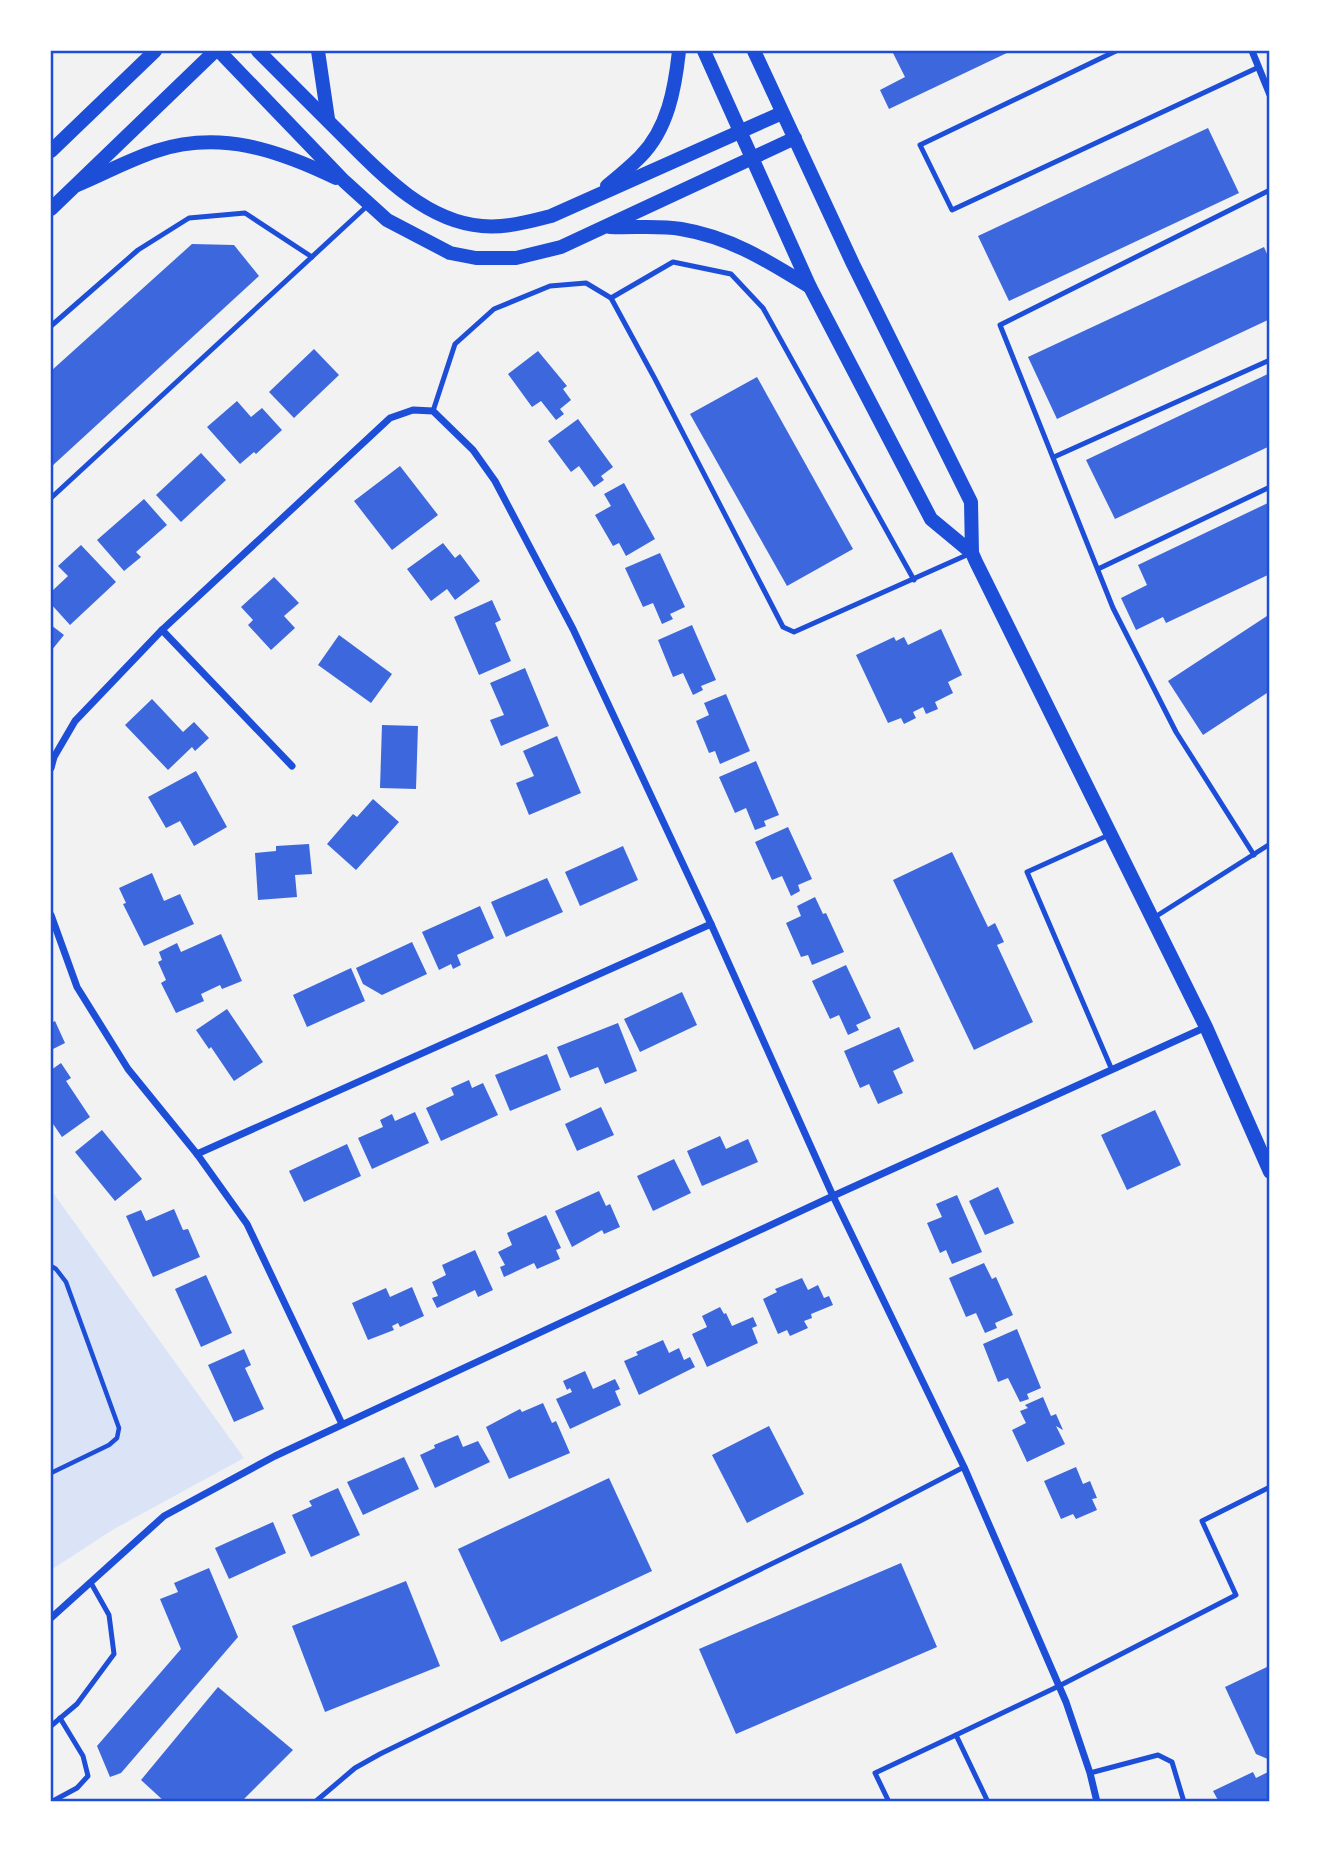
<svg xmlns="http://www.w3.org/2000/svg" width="1321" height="1853" viewBox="0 0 1321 1853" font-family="Ubuntu,sans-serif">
	<rect width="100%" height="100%" fill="#f2f2f2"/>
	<polygon fill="#dbe4f7" points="51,1190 244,1458 114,1529 51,1570"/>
	<g fill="#3d67dc">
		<polygon points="892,51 1011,51 889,109 880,90 905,77"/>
		<polygon points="1208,128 1239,193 1009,301 978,236"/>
		<polygon points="192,244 234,245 259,276 51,467 51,371"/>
		<polygon points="1264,247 1270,261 1270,281 1267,282 1270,290 1270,319 1057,419 1028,357"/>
		<polygon points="314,349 339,375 294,418 269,392"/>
		<polygon points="538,351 567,386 563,389 571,400 560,409 564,414 556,420 541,401 532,407 508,374"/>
		<polygon points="1270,373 1270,446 1115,519 1086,460"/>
		<polygon points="757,377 853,549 787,586 690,414"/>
		<polygon points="237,401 251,417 262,408 282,430 256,454 254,452 240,464 207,427"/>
		<polygon points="578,419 613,467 601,476 604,480 594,487 579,466 571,472 548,441"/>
		<polygon points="201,453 226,480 181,522 156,495"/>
		<polygon points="400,466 438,515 392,550 354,501"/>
		<polygon points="624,483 655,539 626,556 619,543 613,546 595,515 611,506 604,494"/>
		<polygon points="144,499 167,525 136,552 141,557 124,571 97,540"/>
		<polygon points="1270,502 1270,574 1166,623 1163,617 1136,630 1121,598 1147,585 1138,565"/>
		<polygon points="443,543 455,558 460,554 480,581 455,600 447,589 431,601 407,569"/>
		<polygon points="81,545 116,582 70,625 51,604 51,592 68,576 58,566"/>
		<polygon points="660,553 685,607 670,614 673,619 662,624 653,603 643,607 625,568"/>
		<polygon points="274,577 299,603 284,616 295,628 271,650 248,625 253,620 241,607"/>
		<polygon points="492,600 501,620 495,623 511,661 479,675 454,617"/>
		<polygon points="1270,614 1270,691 1203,735 1168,681"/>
		<polygon points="51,625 64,635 51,651"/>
		<polygon points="692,625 716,680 701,686 703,690 693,695 683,673 673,677 658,640"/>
		<polygon points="941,629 962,675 948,682 953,693 935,702 938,709 926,714 923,707 913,712 916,718 904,724 901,718 888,723 856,655 894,637 896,641 904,637 908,645"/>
		<polygon points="339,635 392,674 371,703 318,665"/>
		<polygon points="525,668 549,726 501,746 490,720 504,715 490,683"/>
		<polygon points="726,694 750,751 720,764 715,751 709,753 696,721 709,715 704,703"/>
		<polygon points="152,699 183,732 194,722 209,738 195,751 192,747 168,770 125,725"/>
		<polygon points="382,725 418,726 416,789 380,788"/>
		<polygon points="557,736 581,793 529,815 516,783 534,776 523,751"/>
		<polygon points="756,761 779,815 764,821 766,826 755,830 746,808 735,813 719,777"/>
		<polygon points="196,771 227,827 194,846 180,821 166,828 148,797"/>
		<polygon points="373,799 399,822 356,870 327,844 353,814 357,817"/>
		<polygon points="788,827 812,879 798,885 800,891 791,896 782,876 772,880 755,842"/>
		<polygon points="309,844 312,874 295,875 297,897 258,900 255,853 276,851 276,846"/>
		<polygon points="623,846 638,880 580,906 565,872"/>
		<polygon points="952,852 988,927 995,923 1004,942 997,945 1033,1022 974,1050 893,880"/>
		<polygon points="152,873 164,901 180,894 194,924 144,946 123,904 126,903 119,888"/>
		<polygon points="547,878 563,912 506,937 491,902"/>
		<polygon points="815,897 823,914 826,913 844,952 812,965 808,955 801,957 786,923 801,916 797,906"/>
		<polygon points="480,906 494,938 457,955 461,965 453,969 451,964 439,970 422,932"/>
		<polygon points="221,934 242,981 222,989 220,985 201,994 204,1001 176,1013 161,983 166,980 158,962 162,960 159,952 177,943 181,952"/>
		<polygon points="412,942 427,974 382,995 363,984 356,968"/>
		<polygon points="846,965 871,1018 856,1025 859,1030 848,1035 839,1015 830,1019 812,981"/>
		<polygon points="351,968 365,1001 307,1027 293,995"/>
		<polygon points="682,992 697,1025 640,1052 624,1019"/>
		<polygon points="227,1009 263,1062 234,1081 211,1047 209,1049 196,1030"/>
		<polygon points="55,1021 65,1043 51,1050 51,1023"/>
		<polygon points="618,1023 637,1071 605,1084 598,1067 570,1078 557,1047"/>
		<polygon points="899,1027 914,1061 893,1071 903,1093 878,1104 869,1084 860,1088 844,1051"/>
		<polygon points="547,1054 561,1090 510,1111 495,1075"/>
		<polygon points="61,1063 71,1078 66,1081 90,1117 62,1137 51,1121 51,1070"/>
		<polygon points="469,1080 472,1088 483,1083 498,1115 441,1141 426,1108 454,1095 451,1088"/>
		<polygon points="601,1107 614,1135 577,1151 565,1124"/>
		<polygon points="1155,1110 1181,1165 1127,1190 1101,1135"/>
		<polygon points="415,1112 429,1143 372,1169 358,1138 383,1127 380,1120 392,1114 395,1121"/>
		<polygon points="102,1130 142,1179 115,1201 75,1152"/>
		<polygon points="720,1136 726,1149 748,1139 758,1162 702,1186 687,1151"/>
		<polygon points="347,1144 361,1176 304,1202 289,1171"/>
		<polygon points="674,1159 691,1193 653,1211 637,1176"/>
		<polygon points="998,1187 1014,1223 985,1235 969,1201"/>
		<polygon points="599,1191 606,1206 610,1204 620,1227 604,1234 602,1230 572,1247 555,1211"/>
		<polygon points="957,1195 982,1252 952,1264 946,1250 940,1253 927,1223 942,1217 936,1204"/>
		<polygon points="174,1209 183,1230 188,1229 200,1257 153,1277 126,1216 141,1210 146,1221"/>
		<polygon points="546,1215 561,1248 556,1250 560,1259 537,1269 534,1263 504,1277 500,1267 505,1265 498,1252 512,1245 507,1233"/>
		<polygon points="475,1250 493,1290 478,1297 475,1290 437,1308 432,1298 438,1296 432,1282 446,1275 442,1265"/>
		<polygon points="984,1263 992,1279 996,1277 1013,1315 995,1323 997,1328 985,1333 976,1313 966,1317 949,1278"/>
		<polygon points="206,1275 232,1333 201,1347 175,1289"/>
		<polygon points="802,1278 808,1290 818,1285 824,1298 829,1296 833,1305 811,1314 812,1318 804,1321 808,1328 790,1336 787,1330 778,1334 763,1299 777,1292 775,1289"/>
		<polygon points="412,1287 424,1316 400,1327 398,1323 392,1326 394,1330 368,1340 352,1303 386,1288 390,1297"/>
		<polygon points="720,1307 724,1314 726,1313 732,1326 753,1317 757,1326 752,1328 758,1343 707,1367 692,1334 707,1327 702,1316"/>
		<polygon points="1017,1329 1041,1388 1027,1394 1029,1399 1020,1402 1008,1378 998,1382 983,1344"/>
		<polygon points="663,1340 669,1353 679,1348 684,1360 690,1357 695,1367 639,1395 624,1361 638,1355 636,1352"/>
		<polygon points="244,1349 251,1365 245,1368 264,1409 234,1422 208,1365"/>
		<polygon points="585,1371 593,1389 615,1379 620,1389 615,1391 621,1405 570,1429 556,1399 572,1392 570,1388 567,1390 563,1381"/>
		<polygon points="1043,1397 1051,1416 1056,1414 1063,1430 1056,1426 1065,1444 1027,1462 1012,1430 1026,1423 1020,1411 1028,1408 1025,1405"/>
		<polygon points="543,1403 552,1423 556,1421 570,1453 509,1479 486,1427 520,1409 522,1412"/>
		<polygon points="769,1426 804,1494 747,1523 712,1455"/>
		<polygon points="458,1435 463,1447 478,1441 490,1462 435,1488 420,1455 435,1448 434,1445"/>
		<polygon points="404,1457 419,1489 363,1515 347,1482"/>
		<polygon points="1076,1467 1083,1484 1090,1481 1097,1498 1092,1499 1097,1510 1076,1519 1073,1514 1061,1519 1044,1481"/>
		<polygon points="609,1478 652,1571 501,1642 458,1549"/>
		<polygon points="338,1488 360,1535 311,1557 292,1515 312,1506 309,1501"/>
		<polygon points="273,1522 286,1553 229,1579 215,1548"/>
		<polygon points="901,1563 937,1647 736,1734 699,1649"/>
		<polygon points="209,1568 238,1637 121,1773 110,1777 97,1746 181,1649 160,1599 178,1592 174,1583"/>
		<polygon points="406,1581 440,1666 325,1712 292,1626"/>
		<polygon points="1270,1659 1270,1760 1256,1754 1225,1687 1269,1666 1267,1661"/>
		<polygon points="218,1687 293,1750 241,1802 165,1802 141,1780"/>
		<polygon points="1270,1771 1270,1802 1219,1802 1213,1791 1253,1772 1256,1778"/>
	</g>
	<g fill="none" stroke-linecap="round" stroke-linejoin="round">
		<polyline stroke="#1d4ed8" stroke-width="4.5" points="51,1266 56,1269 66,1282 119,1428 117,1438 109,1445 51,1473"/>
		<g stroke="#1d4ed8" stroke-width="5">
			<polyline points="1116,51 920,145 952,210 1259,67"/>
			<polyline points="611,298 673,262 731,274 763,308 914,580"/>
			<polyline points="51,326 138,250 189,218 245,213 312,257"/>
			<polyline points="433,411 455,344 494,309 550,286 586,283 611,298 655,379 783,627 794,632 969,554"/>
			<polyline points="1054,457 1270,360"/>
			<polyline points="51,498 367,206"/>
			<polyline points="1098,569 1270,487"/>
			<polyline points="1109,835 1027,872 1112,1070"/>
			<polyline points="1254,855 1176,732 1113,608 1000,325 1270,190"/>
			<polyline points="1155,917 1270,844"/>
			<polyline points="51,1726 77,1704 114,1654 109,1615 91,1583"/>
			<polyline points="1090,1773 1158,1755 1172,1762 1184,1802"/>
			<polyline points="51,1802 77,1788 88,1776 83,1756 60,1718"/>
			<polyline points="315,1802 355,1768 380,1754 860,1521 964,1467"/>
			<polyline points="889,1802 875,1773 956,1735"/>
			<polyline points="988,1802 956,1735 1059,1686 1236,1595 1202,1521 1270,1487"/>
		</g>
		<g stroke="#1d4ed8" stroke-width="7">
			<polyline points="1252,51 1270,95"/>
			<polyline points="162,630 292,766"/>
			<polyline points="51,768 54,757 75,721 162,630 390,418 413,410 433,411 473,450 495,481 573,629 711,924 833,1196 964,1467 1066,1702 1090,1773 1097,1802"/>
			<polyline points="51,915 77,987 128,1069 197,1154 247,1224 342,1424"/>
			<polyline points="197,1154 711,924"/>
			<polyline points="51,1618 164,1516 275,1456 833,1196 1206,1027"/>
		</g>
		<g stroke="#1d4ed8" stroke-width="14">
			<polyline points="219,51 344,181 387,220 450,253 476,258 516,258 561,247 795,138"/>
			<path d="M258 51C282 75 306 99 330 123 372 164 420 221 482 226 506 228 528 222 551 216L782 113"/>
			<polyline points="318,51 328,119"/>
			<polyline points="704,51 810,287 931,519 972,553 976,562 1206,1027 1270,1172"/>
			<polyline points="754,51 853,264 971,502 972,553"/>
			<polyline points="51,151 155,51"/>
			<path d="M77 185C103 174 129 160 156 151 220 130 278 150 336 178"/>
			<path d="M607 186C618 177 630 167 640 157 668 129 675 88 679 51"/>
			<polyline points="51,209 215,51"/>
			<path d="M610 227C633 228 659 225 681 229 730 237 768 261 810 287"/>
		</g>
	</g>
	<rect width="1321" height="1853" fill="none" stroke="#ffffff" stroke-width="105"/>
	<rect x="52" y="52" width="1216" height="1748" fill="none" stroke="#1d4ed8" stroke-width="2.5"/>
</svg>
